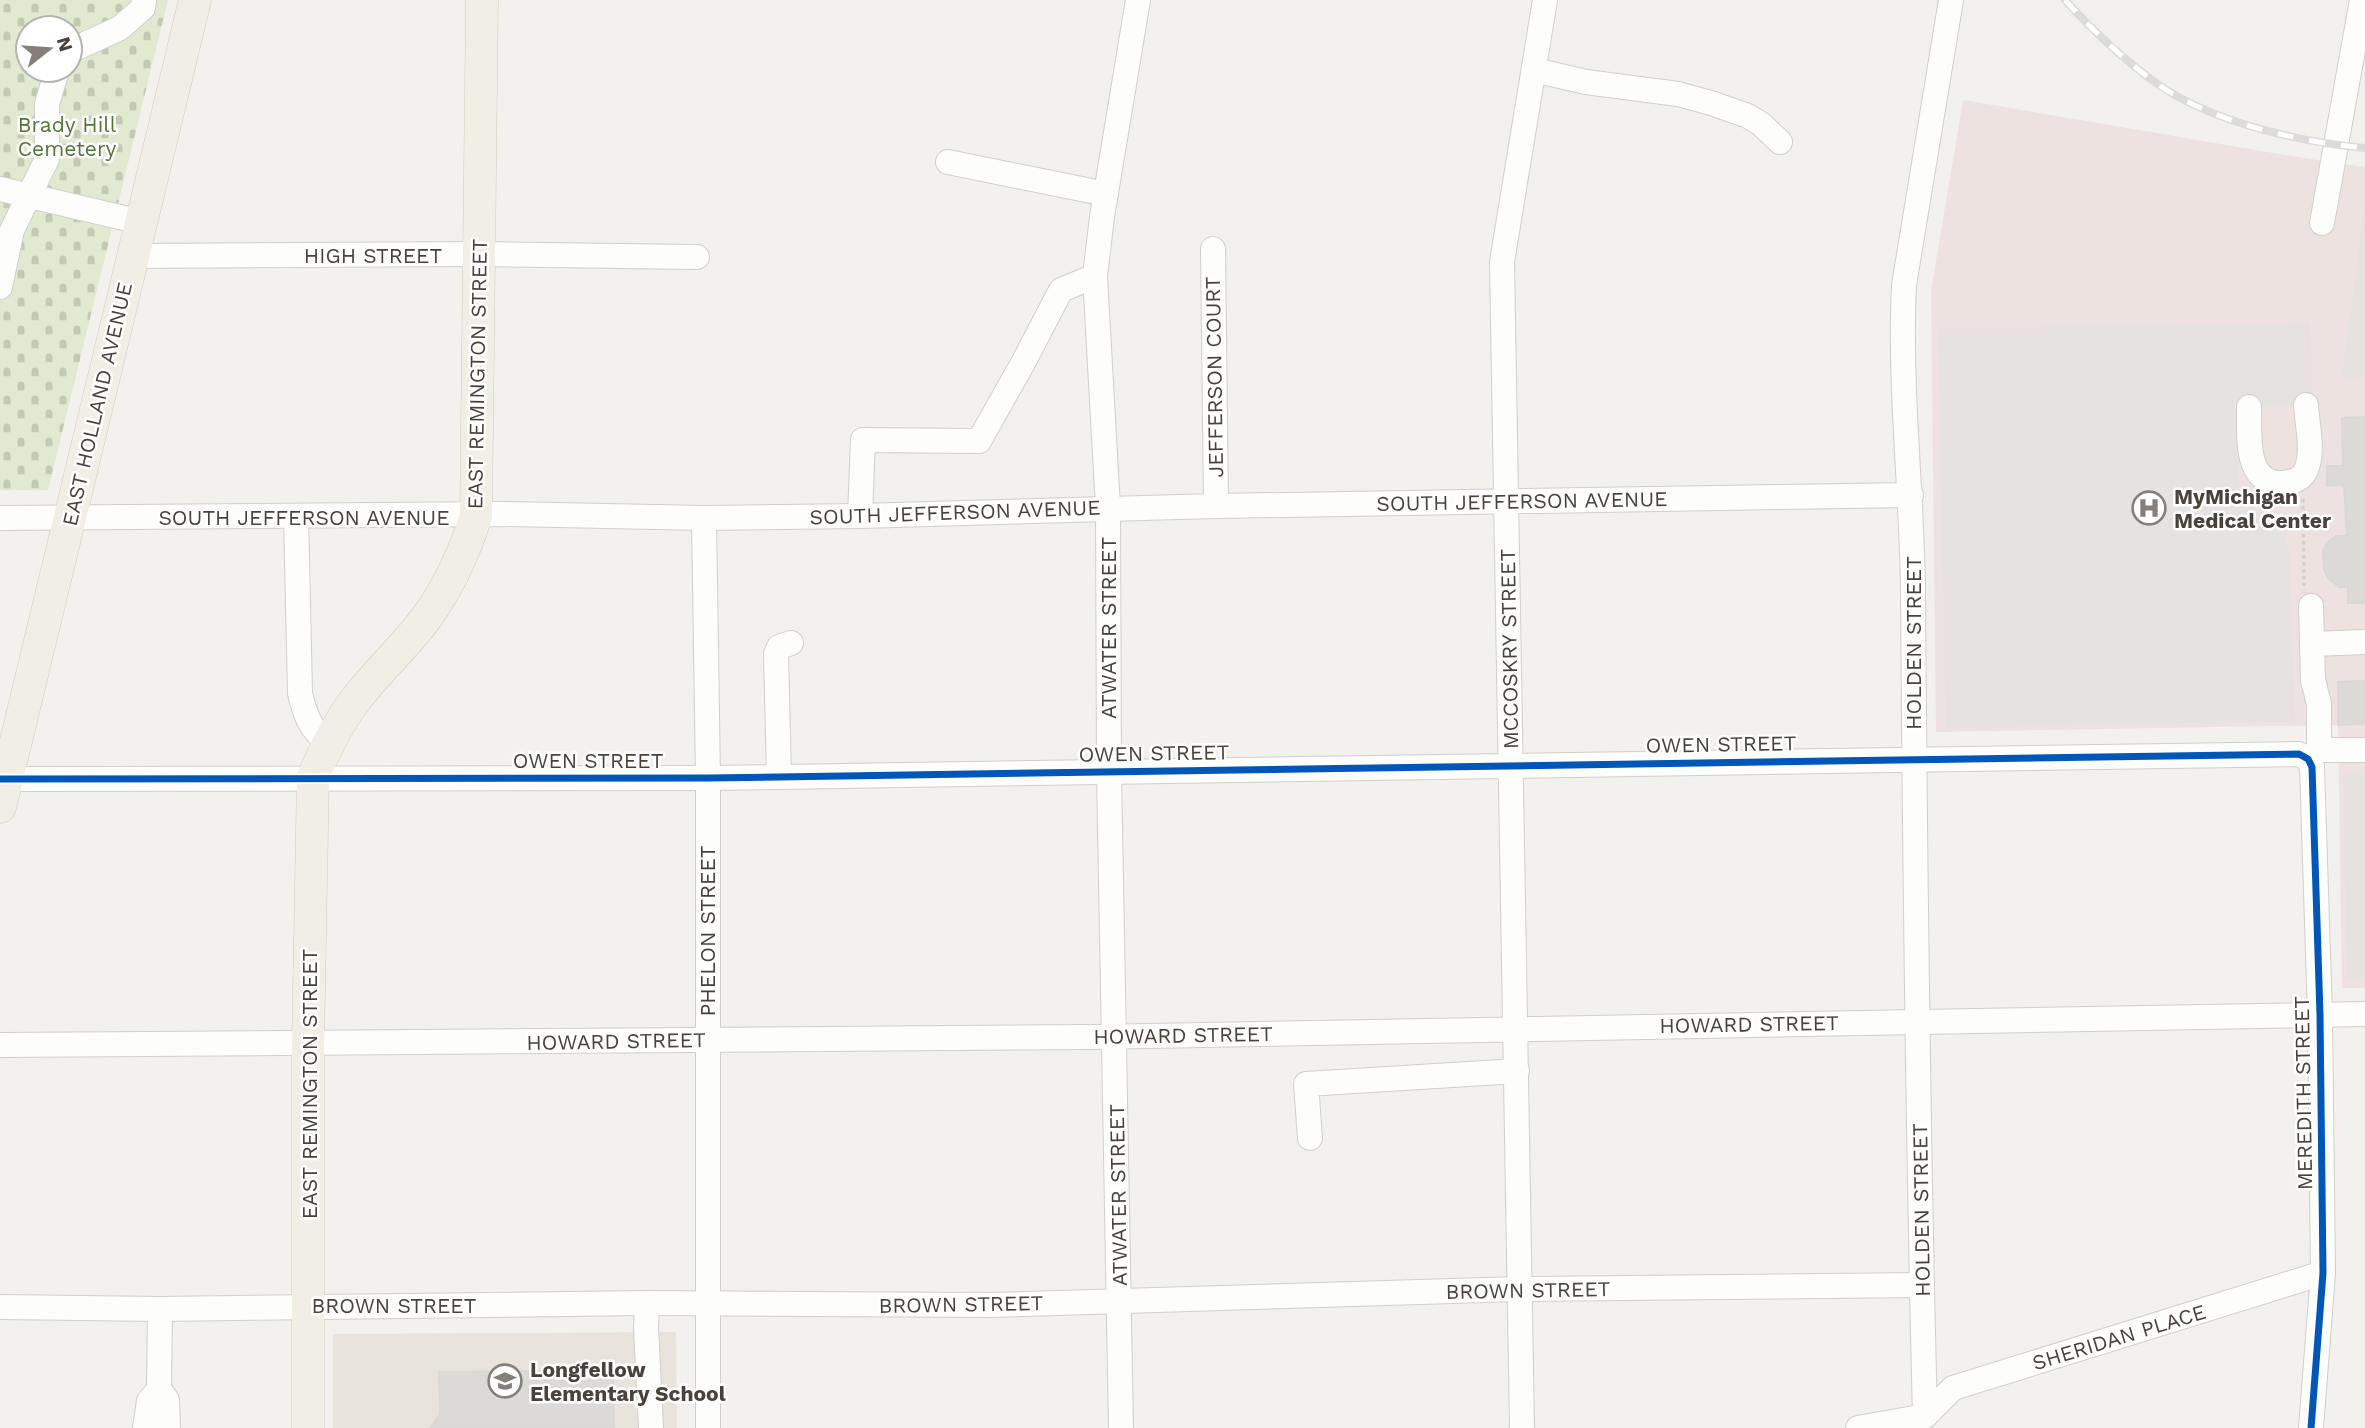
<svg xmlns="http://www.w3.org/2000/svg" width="2365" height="1428" viewBox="0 0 2365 1428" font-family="'Work Sans',sans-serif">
	<defs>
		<pattern id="cemetery-stones" width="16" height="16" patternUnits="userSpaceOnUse" patternTransform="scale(1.75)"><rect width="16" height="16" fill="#e1ead1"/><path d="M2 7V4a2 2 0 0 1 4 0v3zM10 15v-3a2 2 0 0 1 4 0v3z" fill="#c3cab4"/></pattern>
	</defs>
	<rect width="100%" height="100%" fill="#f3f1ee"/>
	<polygon fill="#e8e3db" points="676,1332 677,1428 333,1428 333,1334"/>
	<polygon fill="#ede2e0" points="1963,100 2297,157 2365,167 2365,988 2342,988 2338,725 1936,732 1931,291"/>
	<path fill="url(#cemetery-stones)" fill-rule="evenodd" d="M0 0H168L48 490H0ZM28 28H70V70H28Z"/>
	<g fill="#e5e2df">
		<polygon points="2365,204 2365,377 2357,378 2342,376"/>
		<polygon points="2310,322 2313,405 2235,407 2240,507 2256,511 2274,521 2285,538 2289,552 2295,721 1946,728 1938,329"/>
		<polygon points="2343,773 2365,773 2365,979 2347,979"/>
	</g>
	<g fill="#dcdad7" stroke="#dbd8d4" stroke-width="2">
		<polygon points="2365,417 2365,603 2348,603 2348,587 2339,587 2328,578 2324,569 2323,551 2327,543 2336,536 2347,536 2344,485 2327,486 2327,466 2343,466 2342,418"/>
		<polygon points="2365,681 2365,724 2338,725 2338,682"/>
		<polygon points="613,1370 614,1428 430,1428 440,1414 439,1372"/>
	</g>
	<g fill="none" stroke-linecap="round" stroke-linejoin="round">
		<defs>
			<g id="minor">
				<polyline points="70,51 120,28 143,8 144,0"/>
				<polyline points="1534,70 1586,82 1678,94 1711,103 1748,116 1761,124 1780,142"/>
				<polyline points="948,162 1106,194"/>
				<polyline points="0,189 141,222"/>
				<polyline points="2322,223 2362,0"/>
				<polyline points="1213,249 1216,506"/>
				<polyline points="133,256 479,254 697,257"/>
				<polyline points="0,287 12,230 47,159 47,104 57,70"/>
				<path d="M2249 407C2250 435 2243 485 2284 483 2293 482 2302 479 2306 470 2314 452 2307 424 2306 405"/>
				<path d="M296 516 300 693C305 715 310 729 328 743"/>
				<polyline points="860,516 863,440 979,441 1023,363 1061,290 1095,276"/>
				<polyline points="0,518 502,514 704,518 860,516 1216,506 1911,495"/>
				<polyline points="704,518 708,778 708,1428"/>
				<polyline points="2312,644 2365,642"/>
				<polyline points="2319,750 2365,750"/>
				<polyline points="2308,759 2312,767 2320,1015 2323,1273 2311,1428"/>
				<polyline points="2308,759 2319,750 2319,704 2313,680 2311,606"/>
				<polyline points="779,777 776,654 779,647 791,643"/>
				<polyline points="0,779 708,778 2299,754 2308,759"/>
				<polyline points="0,1045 1094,1037 2365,1014"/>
				<polyline points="1310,1138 1306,1084 1517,1071"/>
				<polyline points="647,1303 646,1327 651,1428"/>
				<polyline points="0,1307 160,1309 647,1303 990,1305 1519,1289 1922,1285"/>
				<polyline points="160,1309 159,1389 167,1400 168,1428"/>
				<path d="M1925 1416C1918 1142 1915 867 1913 592 1912 490 1899 387 1904 285L1951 0"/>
				<polyline points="1925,1416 1953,1388 2323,1273"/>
				<polyline points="145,1428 149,1401 159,1389"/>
				<polyline points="1121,1428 1109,771 1108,508 1095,276 1102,217 1138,0"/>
				<polyline points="1522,1428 1502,262 1545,0"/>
				<polyline points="1858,1428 1925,1416"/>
			</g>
			<g id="major">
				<polyline points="0,807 195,0"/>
				<path d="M308 1428V1044L313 777C325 749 338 722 357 698 378 671 403 648 424 621 448 589 464 554 476 516L482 0"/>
			</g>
		</defs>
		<use href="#minor" stroke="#d1cfcc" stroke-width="26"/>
		<use href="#major" stroke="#d3ccbe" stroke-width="33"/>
		<polyline stroke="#d3d1cc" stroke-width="3.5" stroke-dasharray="3.5 3.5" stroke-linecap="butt" points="2303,499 2304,586"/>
		<use href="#minor" stroke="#fdfdfc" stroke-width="24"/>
		<use href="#major" stroke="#f1eee6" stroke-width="32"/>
		<defs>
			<path id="rail" d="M2065 0C2093 31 2123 59 2156 83 2211 122 2299 142 2365 148"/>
		</defs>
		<use href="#rail" stroke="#dbdbda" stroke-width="8"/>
		<use href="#rail" stroke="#fff" stroke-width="5" stroke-dasharray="16" stroke-linecap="butt"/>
		<defs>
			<polyline id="cycleway" points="0,779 708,778 2299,754 2308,759 2312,767 2320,1015 2323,1273 2311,1428"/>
		</defs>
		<use href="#cycleway" stroke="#fff" stroke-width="11"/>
		<use href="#cycleway" stroke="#0057b8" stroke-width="7"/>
	</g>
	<defs>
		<symbol id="hospital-ring" viewBox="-11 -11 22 22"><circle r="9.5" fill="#fff" stroke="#847f79" stroke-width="1.5"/><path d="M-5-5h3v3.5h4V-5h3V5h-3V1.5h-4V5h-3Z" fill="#847f79"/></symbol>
		<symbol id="school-ring" viewBox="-11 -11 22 22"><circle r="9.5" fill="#fff" stroke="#847f79" stroke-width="1.5"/><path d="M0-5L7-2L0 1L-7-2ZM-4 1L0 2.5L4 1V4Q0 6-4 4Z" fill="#847f79"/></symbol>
	</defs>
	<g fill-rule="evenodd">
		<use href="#hospital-ring" x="2130" y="489" width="38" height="38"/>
		<use href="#school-ring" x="486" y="1362" width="38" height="38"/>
	</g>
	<g text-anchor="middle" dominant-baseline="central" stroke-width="5" stroke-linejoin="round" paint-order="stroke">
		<g font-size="21" fill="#4f7632" stroke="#fff">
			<text x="67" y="124">Brady Hill<tspan x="67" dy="24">Cemetery</tspan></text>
		</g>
		<g font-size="21" fill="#49423a" stroke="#fff">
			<text x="373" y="255">HIGH STREET</text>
			<text transform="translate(477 374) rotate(-89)">EAST REMINGTON STREET</text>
			<text transform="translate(1214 377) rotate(-91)">JEFFERSON COURT</text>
			<text transform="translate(97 404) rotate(-77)">EAST HOLLAND AVENUE</text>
			<text transform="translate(1522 501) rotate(-1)">SOUTH JEFFERSON AVENUE</text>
			<text transform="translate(955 512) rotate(-2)">SOUTH JEFFERSON AVENUE</text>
			<text x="304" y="517">SOUTH JEFFERSON AVENUE</text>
			<text transform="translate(1108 628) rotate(-90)">ATWATER STREET</text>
			<text transform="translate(1913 643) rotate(-90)">HOLDEN STREET</text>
			<text transform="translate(1509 649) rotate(-91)">MCCOSKRY STREET</text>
			<text transform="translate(1721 744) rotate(-1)">OWEN STREET</text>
			<text transform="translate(1154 753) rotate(-1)">OWEN STREET</text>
			<text x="588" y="760">OWEN STREET</text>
			<text transform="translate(707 931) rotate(-90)">PHELON STREET</text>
			<text transform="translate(1749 1024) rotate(-1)">HOWARD STREET</text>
			<text transform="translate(1183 1035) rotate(-1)">HOWARD STREET</text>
			<text transform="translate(616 1041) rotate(-1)">HOWARD STREET</text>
			<text transform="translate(309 1084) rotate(-90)">EAST REMINGTON STREET</text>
			<text transform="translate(2303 1093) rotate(-91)">MEREDITH STREET</text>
			<text transform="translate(1118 1195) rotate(-91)">ATWATER STREET</text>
			<text transform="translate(1921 1210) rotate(-91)">HOLDEN STREET</text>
			<text transform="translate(1528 1290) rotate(-1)">BROWN STREET</text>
			<text transform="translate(961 1304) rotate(-1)">BROWN STREET</text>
			<text x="394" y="1305">BROWN STREET</text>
			<text transform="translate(2119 1337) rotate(-17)">SHERIDAN PLACE</text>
		</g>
		<g font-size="21" font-weight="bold" fill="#49423a" stroke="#fff" text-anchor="start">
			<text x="2174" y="496">MyMichigan<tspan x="2174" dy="24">Medical Center</tspan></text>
			<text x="530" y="1369">Longfellow<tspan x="530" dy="24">Elementary School</tspan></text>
		</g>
	</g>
	<g transform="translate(49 49) rotate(73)"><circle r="33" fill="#ffffff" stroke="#b6b3b0" stroke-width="2"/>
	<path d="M0-5L12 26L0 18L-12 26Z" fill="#847f79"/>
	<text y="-10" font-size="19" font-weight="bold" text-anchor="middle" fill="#49423a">N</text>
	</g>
</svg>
